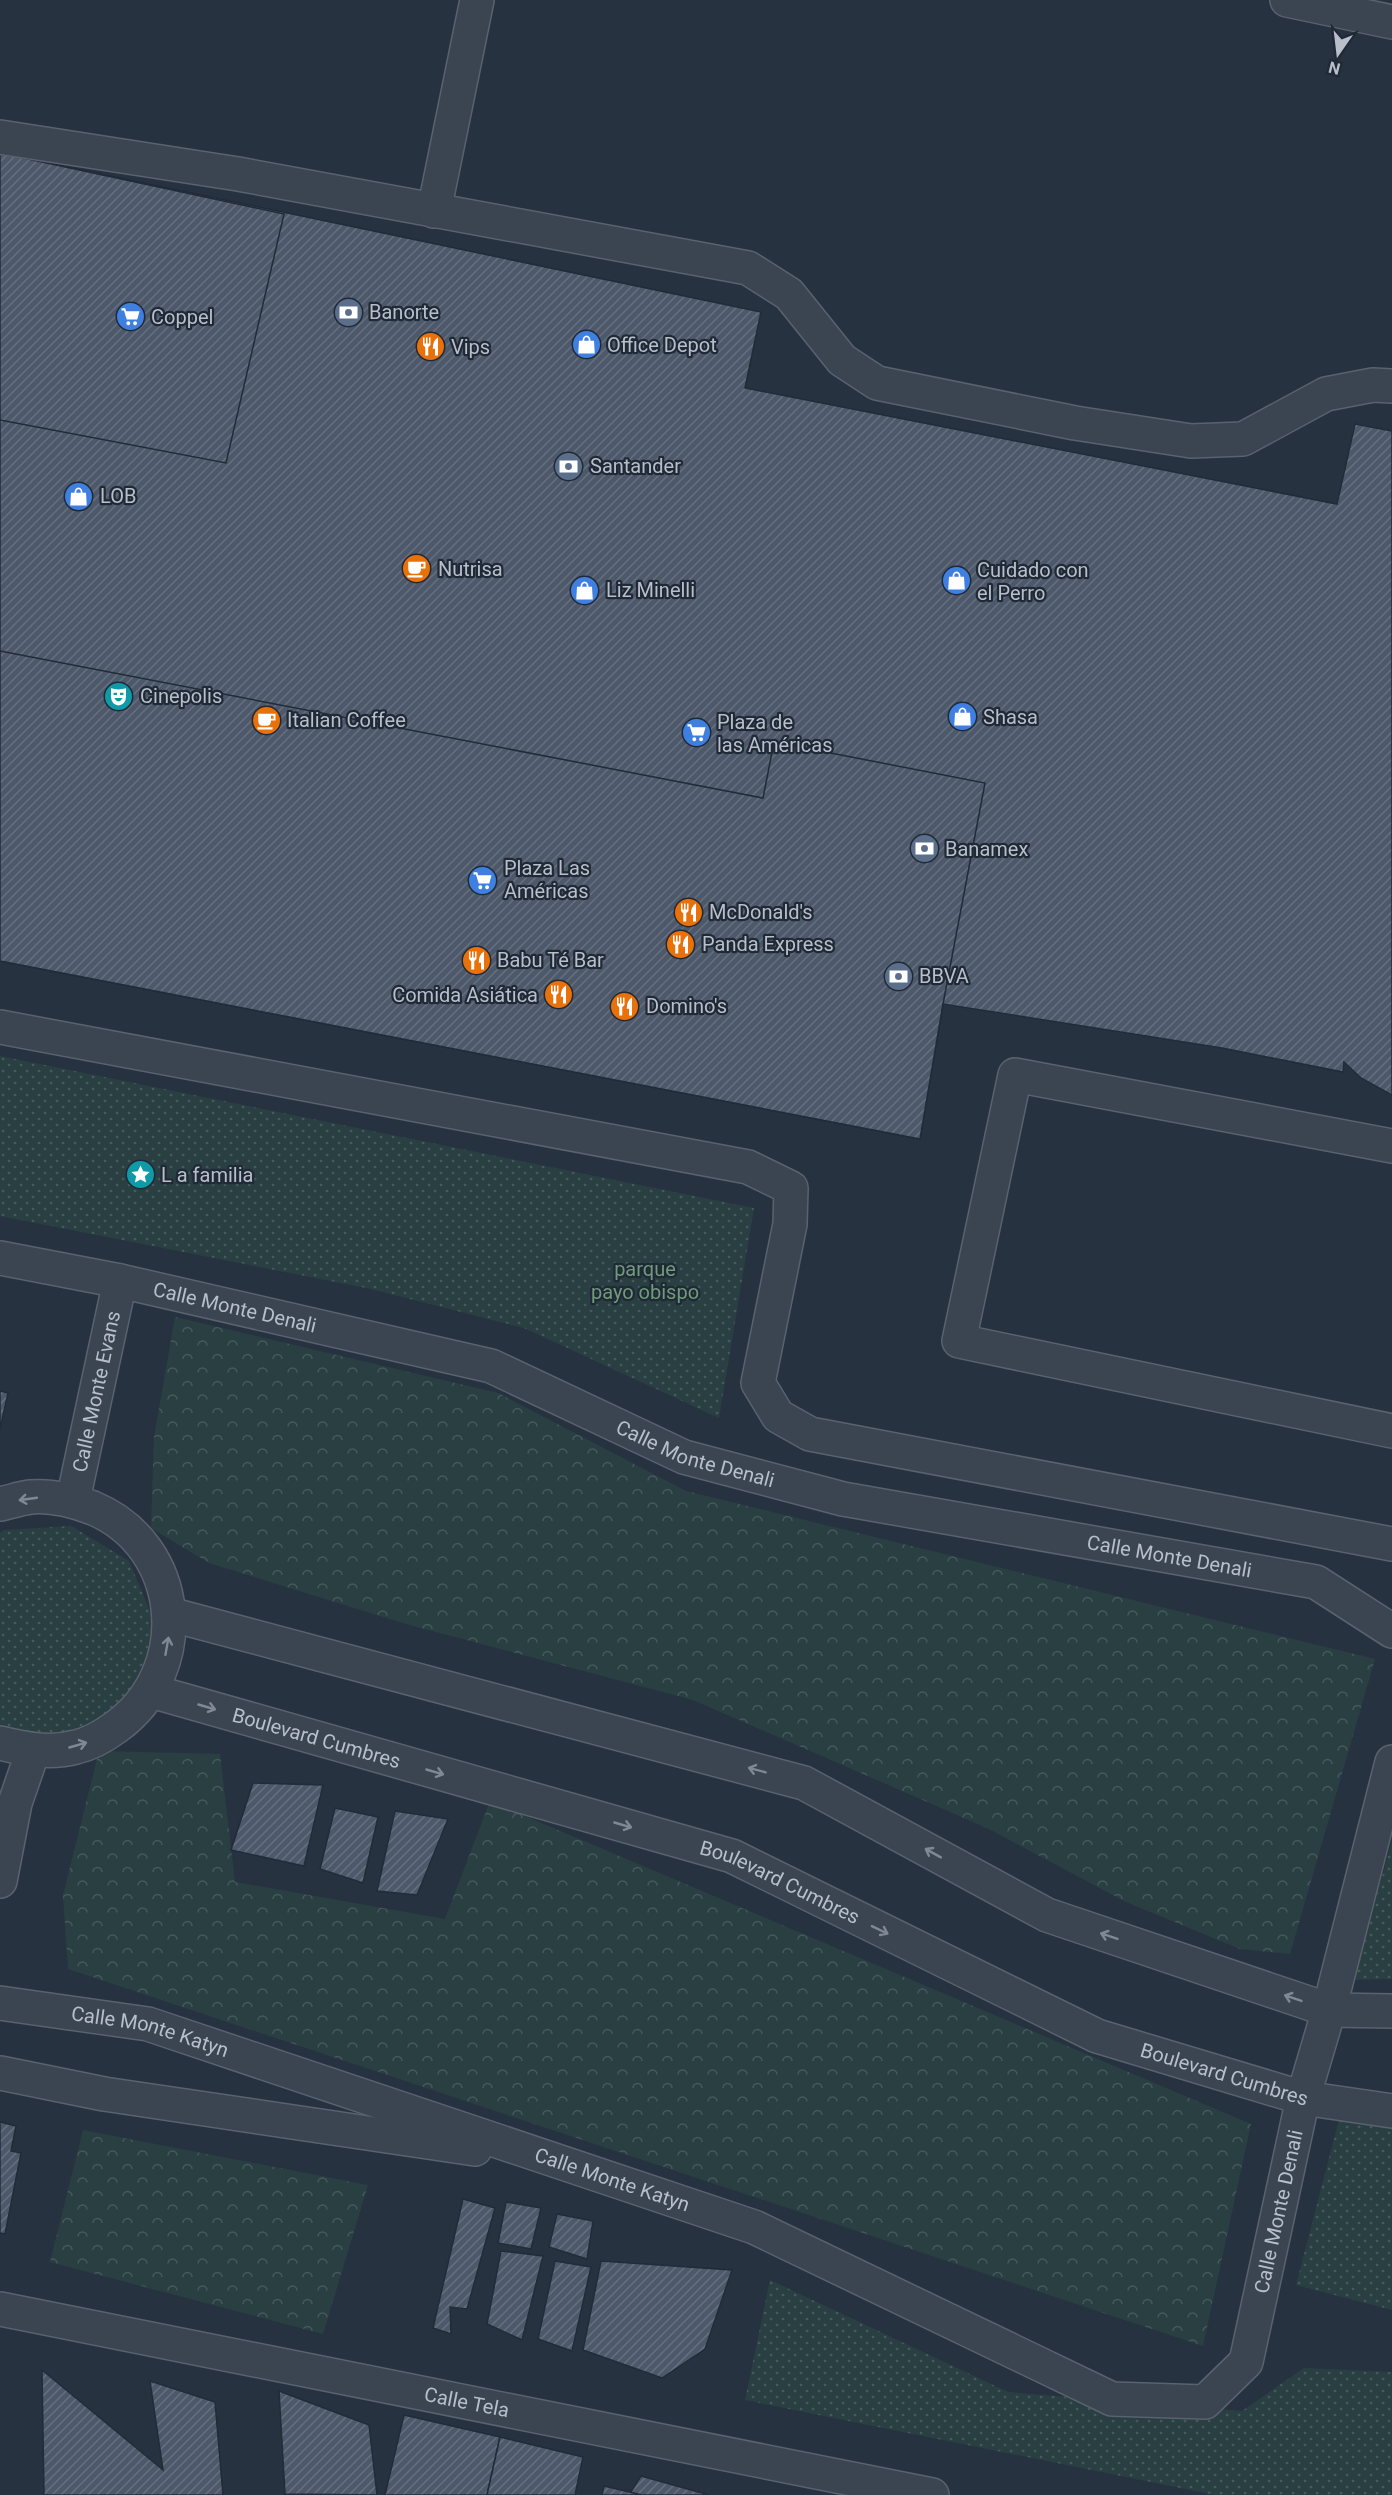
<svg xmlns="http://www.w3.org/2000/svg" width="1392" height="2495" viewBox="0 0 1392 2495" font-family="Roboto,sans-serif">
	<defs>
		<pattern id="green-dots" width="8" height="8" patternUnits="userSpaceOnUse" patternTransform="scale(1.5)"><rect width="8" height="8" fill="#293f42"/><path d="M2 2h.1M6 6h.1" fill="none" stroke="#46595c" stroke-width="1.8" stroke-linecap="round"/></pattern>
		<pattern id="forest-crowns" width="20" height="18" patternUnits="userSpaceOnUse" patternTransform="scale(1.5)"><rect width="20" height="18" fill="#293f42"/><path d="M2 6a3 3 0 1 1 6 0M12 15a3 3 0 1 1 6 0" fill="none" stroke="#46595c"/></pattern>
		<pattern id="building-hatch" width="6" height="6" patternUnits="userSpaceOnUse" patternTransform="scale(1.5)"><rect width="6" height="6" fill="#4d596a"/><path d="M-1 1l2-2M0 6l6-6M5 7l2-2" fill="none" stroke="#656f7e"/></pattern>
	</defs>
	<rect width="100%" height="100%" fill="#273241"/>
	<g fill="url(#green-dots)">
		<polygon points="0,1056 754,1208 719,1418 524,1328 371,1289 0,1216"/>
		<polygon points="71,1526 129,1561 155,1623 139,1689 87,1732 20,1738 0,1726 0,1533 4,1530"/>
		<polygon points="1392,1841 1392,1979 1353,1980"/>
		<polygon points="1342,2108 1392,2121 1392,2310 1296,2285"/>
		<polygon points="770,2280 1008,2392 1242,2411 1304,2368 1392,2372 1392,2495 1215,2495 745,2400"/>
	</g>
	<g fill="url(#forest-crowns)">
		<polygon points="175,1317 498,1393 686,1491 1375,1659 1290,1954 1240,1949 1126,1902 987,1828 693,1700 406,1624 209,1563 151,1528 154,1437"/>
		<polygon points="99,1751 220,1754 235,1882 445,1919 490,1801 1251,2124 1203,2346 68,1969 63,1895"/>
		<polygon points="83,2130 368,2185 323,2334 50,2262"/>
	</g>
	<g fill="url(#building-hatch)" stroke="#222b38" stroke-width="1.5">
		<polygon points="0,153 761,312 745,388 1337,504 1355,424 1392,431 1392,1095 1361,1078 1344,1062 1343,1072 1222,1048 943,1004 920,1139 0,961"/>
		<polygon points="0,153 284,214 226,463 0,420"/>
		<polygon points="0,651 763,798 774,742 985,783 943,1004 920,1139 0,961"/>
		<polygon points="0,1391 8,1393 0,1429"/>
		<polygon points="253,1783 323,1785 304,1866 231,1850"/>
		<polygon points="335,1808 378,1817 363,1883 320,1869"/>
		<polygon points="395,1811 448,1819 417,1895 377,1891"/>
		<polygon points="0,2122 16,2126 11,2151 21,2153 5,2234 0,2233"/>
		<polygon points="463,2199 495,2208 467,2309 450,2307 451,2334 433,2328"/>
		<polygon points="506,2202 541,2208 531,2249 498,2243"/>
		<polygon points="557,2214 593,2221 587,2259 549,2247"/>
		<polygon points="501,2251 543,2256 522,2340 487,2324"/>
		<polygon points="555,2261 591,2267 572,2351 538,2339"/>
		<polygon points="601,2261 732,2270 705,2349 662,2378 583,2350"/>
		<polygon points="42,2370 163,2470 150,2381 215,2402 223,2495 44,2495"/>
		<polygon points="279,2391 369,2425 377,2495 285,2494"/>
		<polygon points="404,2415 500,2437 487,2495 385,2495"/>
		<polygon points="500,2437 583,2457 575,2495 487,2495"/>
		<polygon points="641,2476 709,2495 629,2495"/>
		<polygon points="604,2486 642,2495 602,2495"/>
	</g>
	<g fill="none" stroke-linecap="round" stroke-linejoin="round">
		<defs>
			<g id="minor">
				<polyline points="1287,0 1392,22"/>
				<polyline points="0,137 238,174 748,268 789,294 842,360 877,383 1075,423 1191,441 1243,439 1326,394 1373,385 1392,386"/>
				<polyline points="434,211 477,0"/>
				<polyline points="0,1027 748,1167 791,1188 790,1224 758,1383 778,1416 810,1434 1392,1544"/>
				<polyline points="1392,1146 1015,1075 959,1341 1392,1431"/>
				<path id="s1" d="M0 1258 120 1281 491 1366 684 1457 843 1499 1316 1582 1392 1631"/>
				<path id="s2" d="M73 1500 120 1281"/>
				<path d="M0 1504C10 1502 21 1498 31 1497 52 1495 74 1501 93 1508 184 1546 195 1670 116 1727 105 1735 90 1744 76 1747 50 1754 25 1749 0 1743"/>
				<polyline points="169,1614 804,1783 1047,1915 1329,2010 1392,2011"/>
				<path id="s3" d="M151 1691 732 1856 1097 2036 1303 2098 1392 2111"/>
				<polyline points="0,1881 15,1803 33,1751"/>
				<path id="s4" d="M0 2003 148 2024 754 2227 1112 2399 1205 2402 1246 2362 1303 2098 1329 2010 1392 1762"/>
				<polyline points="0,2073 104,2094 475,2149"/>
				<path id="s5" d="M0 2309 932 2495"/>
			</g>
		</defs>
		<use href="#minor" stroke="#59626e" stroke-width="36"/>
		<use href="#minor" stroke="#3b4451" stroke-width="33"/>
	</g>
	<defs><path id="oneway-shaft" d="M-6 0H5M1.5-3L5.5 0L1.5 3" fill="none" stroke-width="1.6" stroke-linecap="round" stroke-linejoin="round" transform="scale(1.5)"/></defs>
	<g stroke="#808894">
		<use href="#oneway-shaft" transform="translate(28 1499) rotate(172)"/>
		<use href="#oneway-shaft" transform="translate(167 1646) rotate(-80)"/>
		<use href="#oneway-shaft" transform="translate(207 1707) rotate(16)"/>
		<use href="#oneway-shaft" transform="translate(78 1745) rotate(-16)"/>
		<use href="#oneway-shaft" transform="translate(757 1770) rotate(-165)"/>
		<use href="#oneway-shaft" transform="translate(435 1772) rotate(16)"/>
		<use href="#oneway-shaft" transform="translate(623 1825) rotate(16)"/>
		<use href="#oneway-shaft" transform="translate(933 1853) rotate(-151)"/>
		<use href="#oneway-shaft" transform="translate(880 1930) rotate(26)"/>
		<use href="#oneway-shaft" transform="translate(1109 1936) rotate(-161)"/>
		<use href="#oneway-shaft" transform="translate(1293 1998) rotate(-161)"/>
	</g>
	<defs>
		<symbol id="bank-disc" viewBox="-11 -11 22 22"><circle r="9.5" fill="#5c6f8a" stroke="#202936"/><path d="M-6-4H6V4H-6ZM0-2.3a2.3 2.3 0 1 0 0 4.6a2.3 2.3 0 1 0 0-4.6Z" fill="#fff"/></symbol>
		<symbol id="supermarket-disc" viewBox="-11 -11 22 22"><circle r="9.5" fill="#3f7fe0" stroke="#202936"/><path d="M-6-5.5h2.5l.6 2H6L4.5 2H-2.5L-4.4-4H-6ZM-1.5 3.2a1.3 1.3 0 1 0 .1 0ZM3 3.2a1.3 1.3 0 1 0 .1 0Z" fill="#fff"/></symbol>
		<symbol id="shop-disc" viewBox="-11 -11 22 22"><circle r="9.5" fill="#3f7fe0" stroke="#202936"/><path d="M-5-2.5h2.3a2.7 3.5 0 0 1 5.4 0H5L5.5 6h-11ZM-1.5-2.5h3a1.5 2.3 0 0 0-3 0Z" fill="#fff"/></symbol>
		<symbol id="restaurant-disc" viewBox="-11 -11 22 22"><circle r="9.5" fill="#e8710a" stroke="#202936"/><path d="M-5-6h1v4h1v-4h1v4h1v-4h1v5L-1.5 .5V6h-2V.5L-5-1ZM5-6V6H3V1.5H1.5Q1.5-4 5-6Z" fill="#fff"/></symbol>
		<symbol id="cafe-disc" viewBox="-11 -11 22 22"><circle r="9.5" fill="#e8710a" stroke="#202936"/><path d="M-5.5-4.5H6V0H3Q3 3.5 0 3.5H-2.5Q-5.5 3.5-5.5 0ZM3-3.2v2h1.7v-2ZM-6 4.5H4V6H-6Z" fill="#fff"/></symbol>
		<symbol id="theatre-disc" viewBox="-11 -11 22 22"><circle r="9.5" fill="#0f9aa8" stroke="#202936"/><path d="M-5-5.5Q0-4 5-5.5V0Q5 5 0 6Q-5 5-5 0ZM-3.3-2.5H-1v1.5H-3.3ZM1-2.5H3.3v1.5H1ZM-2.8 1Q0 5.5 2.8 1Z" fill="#fff"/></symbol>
		<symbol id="sight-disc" viewBox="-11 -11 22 22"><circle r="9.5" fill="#0f9aa8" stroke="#202936"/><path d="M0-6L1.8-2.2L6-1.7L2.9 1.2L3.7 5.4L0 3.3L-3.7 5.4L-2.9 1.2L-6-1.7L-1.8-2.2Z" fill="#fff"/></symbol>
	</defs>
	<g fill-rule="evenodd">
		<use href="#bank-disc" x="332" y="296" width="33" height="33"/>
		<use href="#supermarket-disc" x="114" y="300" width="33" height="33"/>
		<use href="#shop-disc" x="570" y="328" width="33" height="33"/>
		<use href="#restaurant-disc" x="414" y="330" width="33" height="33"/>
		<use href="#bank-disc" x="552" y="450" width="33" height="33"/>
		<use href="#shop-disc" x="62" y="480" width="33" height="33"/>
		<use href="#cafe-disc" x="400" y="552" width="33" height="33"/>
		<use href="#shop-disc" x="940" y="564" width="33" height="33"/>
		<use href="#shop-disc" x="568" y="574" width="33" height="33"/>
		<use href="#theatre-disc" x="102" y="680" width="33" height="33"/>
		<use href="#shop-disc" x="946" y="700" width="33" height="33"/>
		<use href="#cafe-disc" x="250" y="704" width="33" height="33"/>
		<use href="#supermarket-disc" x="680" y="716" width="33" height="33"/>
		<use href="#bank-disc" x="908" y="832" width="33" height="33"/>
		<use href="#supermarket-disc" x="466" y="864" width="33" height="33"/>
		<use href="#restaurant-disc" x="672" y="896" width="33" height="33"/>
		<use href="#restaurant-disc" x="664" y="928" width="33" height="33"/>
		<use href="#restaurant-disc" x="460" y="944" width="33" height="33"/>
		<use href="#bank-disc" x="882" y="960" width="33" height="33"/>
		<use href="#restaurant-disc" x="542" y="978" width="33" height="33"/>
		<use href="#restaurant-disc" x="608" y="990" width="33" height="33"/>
		<use href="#sight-disc" x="124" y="1158" width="33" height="33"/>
	</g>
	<g text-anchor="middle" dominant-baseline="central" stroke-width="4.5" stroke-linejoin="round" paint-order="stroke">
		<g font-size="20" fill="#b8bfcb" stroke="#202936" text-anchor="start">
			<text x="369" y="312">Banorte</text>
			<text x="151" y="317">Coppel</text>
			<text x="607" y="345">Office Depot</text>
			<text x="451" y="347">Vips</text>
			<text x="590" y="466">Santander</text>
			<text x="100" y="496">LOB</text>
			<text x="438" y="569">Nutrisa</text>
			<text x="977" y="570">Cuidado con<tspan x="977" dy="23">el Perro</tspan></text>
			<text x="606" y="590">Liz Minelli</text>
			<text x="140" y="696">Cinepolis</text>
			<text x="983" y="717">Shasa</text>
			<text x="287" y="720">Italian Coffee</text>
			<text x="717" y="722">Plaza de<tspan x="717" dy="23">las Américas</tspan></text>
			<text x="945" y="849">Banamex</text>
			<text x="504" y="868">Plaza Las<tspan x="504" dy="23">Américas</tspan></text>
			<text x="709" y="912">McDonald's</text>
			<text x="702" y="944">Panda Express</text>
			<text x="497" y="960">Babu Té Bar</text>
			<text x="919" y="976">BBVA</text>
			<text x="538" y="995" text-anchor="end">Comida Asiática</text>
			<text x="646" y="1006">Domino's</text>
			<text x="161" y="1175">L a familia</text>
		</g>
		<g font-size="20" fill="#709b7a" stroke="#202936">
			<text x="645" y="1269">parque<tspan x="645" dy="23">payo obispo</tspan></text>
		</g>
		<g font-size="20" fill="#b8bfcb" stroke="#202936">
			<text stroke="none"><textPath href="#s1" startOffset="240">Calle Monte Denali</textPath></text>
			<text stroke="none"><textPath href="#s2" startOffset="111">Calle Monte Evans</textPath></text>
			<text stroke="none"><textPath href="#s1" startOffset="726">Calle Monte Denali</textPath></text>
			<text stroke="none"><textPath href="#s1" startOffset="1212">Calle Monte Denali</textPath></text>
			<text stroke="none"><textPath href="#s3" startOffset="172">Boulevard Cumbres</textPath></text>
			<text stroke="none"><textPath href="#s3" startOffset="658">Boulevard Cumbres</textPath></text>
			<text stroke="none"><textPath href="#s4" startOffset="153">Calle Monte Katyn</textPath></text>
			<text stroke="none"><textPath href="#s3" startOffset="1144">Boulevard Cumbres</textPath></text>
			<text stroke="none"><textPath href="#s4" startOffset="639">Calle Monte Katyn</textPath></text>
			<text stroke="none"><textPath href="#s4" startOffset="1490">Calle Monte Denali</textPath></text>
			<text stroke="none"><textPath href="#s5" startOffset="476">Calle Tela</textPath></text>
		</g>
	</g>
	<g transform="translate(1338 54) rotate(194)" stroke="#202936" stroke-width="4.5" paint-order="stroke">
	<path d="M0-4.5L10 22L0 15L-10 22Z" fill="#b8bfcb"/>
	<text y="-9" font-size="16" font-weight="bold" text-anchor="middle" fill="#b8bfcb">N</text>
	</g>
</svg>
